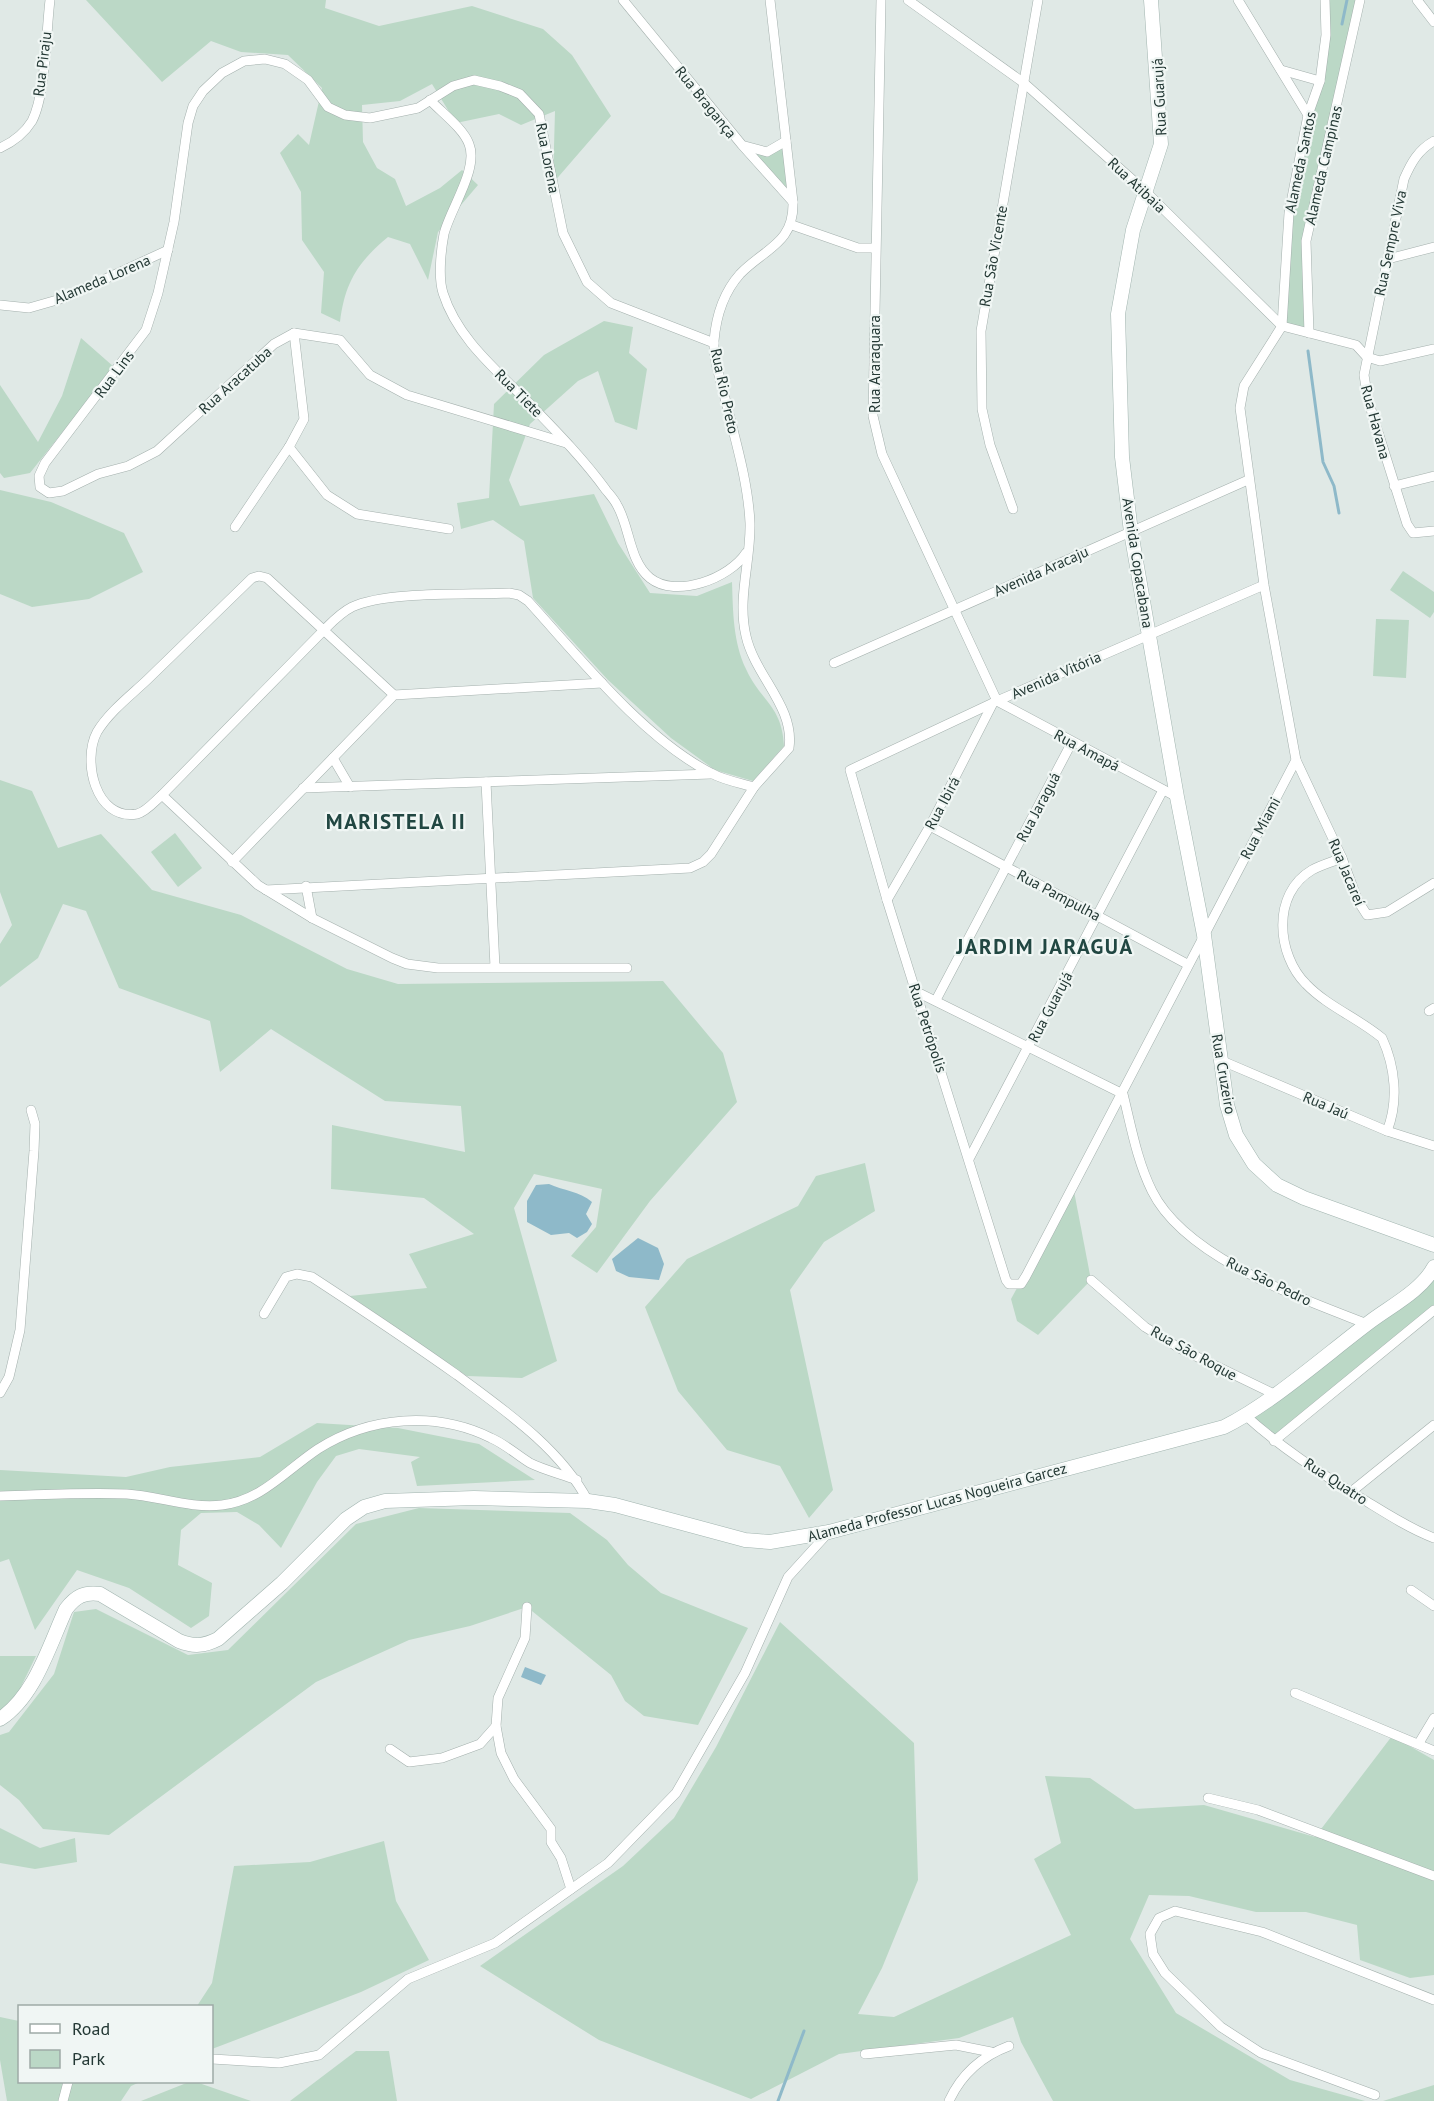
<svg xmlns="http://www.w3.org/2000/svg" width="1434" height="2101" viewBox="0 0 1434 2101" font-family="'PT Sans',sans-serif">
	<rect width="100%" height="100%" fill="#e0e9e6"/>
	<g fill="#bbd8c6">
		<path d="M86 0H326L325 8 379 26 472 6 543 29 572 55 611 116 553 183 555 111 521 125 499 114 456 123 432 84 400 101 362 105 363 142 377 168 395 179 406 206 440 188 462 170 478 185 438 232 428 280 410 244 388 237C358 262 345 282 340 322L321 313 324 272 302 240 301 192 280 153 298 134 309 145 322 88 288 55 241 52 211 41 162 82Z"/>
		<polygon points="1325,0 1360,0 1306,241 1309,333 1282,326 1289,213 1320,81"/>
		<polygon points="785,141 792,200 744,147 756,151"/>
		<path d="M604 321 633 327 629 353 647 369 637 430 615 422 598 371 578 381 530 424 509 480 520 506 594 494 618 543 650 593 697 596 732 582C733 611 733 642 746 669 761 702 782 705 784 746L753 781 715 770 671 738 608 680 533 598 524 541 493 520 461 529 457 503 489 498 494 404 544 355Z"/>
		<polygon points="81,338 114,367 30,473 4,478 0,473 0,385 38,442 62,396"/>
		<polygon points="0,490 51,502 124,533 143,572 89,599 32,607 0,594"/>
		<polygon points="1403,571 1434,592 1434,612 1430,618 1390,590"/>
		<polygon points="1376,619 1409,620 1406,678 1373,676"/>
		<polygon points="0,780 32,791 58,848 101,834 152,890 241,915 347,969 398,984 663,981 723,1053 737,1102 650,1201 597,1273 571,1256 596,1227 602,1189 534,1174 514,1208 557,1361 522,1378 467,1376 350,1296 427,1288 409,1254 474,1234 424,1198 331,1189 332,1125 465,1152 461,1106 385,1101 271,1029 220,1072 210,1021 119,988 86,911 63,904 38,958 0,987 0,944 12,925 0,892"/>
		<polygon points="175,833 202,868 178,887 151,852"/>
		<polygon points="865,1163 875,1211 824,1242 790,1290 833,1490 809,1518 780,1466 727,1450 678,1391 645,1307 687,1259 798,1206 816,1176"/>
		<polygon points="1073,1186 1091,1280 1038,1335 1017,1321 1011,1299"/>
		<polygon points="1434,1276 1434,1308 1273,1437 1248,1416"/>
		<polygon points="317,1423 398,1428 479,1444 535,1480 417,1486 411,1462 420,1457 359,1449 336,1456 317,1482 281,1548 259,1525 237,1512 201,1513 181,1530 178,1565 212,1583 209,1616 191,1628 129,1588 77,1570 35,1630 9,1559 0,1562 0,1470 126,1477 170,1467 260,1457"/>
		<polygon points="419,1508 570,1513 607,1540 628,1565 661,1593 748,1628 698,1725 644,1716 625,1701 611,1675 527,1607 470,1626 409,1640 316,1682 109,1835 43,1829 19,1800 0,1785 0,1735 9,1732 54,1674 74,1612 96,1609 188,1655 228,1650 356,1524"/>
		<polygon points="780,1622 914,1743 918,1880 882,1968 858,2014 894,2017 1071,1935 1034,1859 1061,1843 1045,1776 1090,1778 1135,1809 1204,1805 1315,1837 1392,1736 1434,1760 1434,1975 1410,1978 1360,1960 1357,1925 1306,1912 1256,1912 1189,1896 1149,1895 1130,1939 1176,2013 1290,2080 1365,2101 1053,2101 1021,2042 1013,2017 959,2038 839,2054 751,2099 599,2040 480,1966 623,1866 674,1818 716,1747"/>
		<polygon points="0,1656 36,1656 16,1697 0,1714"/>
		<polygon points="0,1828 40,1848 75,1838 77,1862 35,1869 0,1863"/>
		<polygon points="384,1841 396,1901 429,1960 361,1992 212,2049 212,2006 197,2006 212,1983 234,1866 310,1862"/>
		<polygon points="0,2017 19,2021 20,2082 140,2082 131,2086 121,2101 7,2101 0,2060"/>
		<polygon points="356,2051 389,2051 397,2101 290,2101"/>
		<polygon points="189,2082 196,2082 251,2101 141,2101"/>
		<polygon points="1434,2085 1434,2101 1383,2101"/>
	</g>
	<g fill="#8eb9c9">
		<path d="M549 1184C564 1191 579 1191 592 1202L586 1214 592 1224 587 1232 577 1238 569 1233 551 1235 527 1222V1201L536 1185Z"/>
		<polygon points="638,1238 658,1248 664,1264 659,1280 629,1277 616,1271 612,1259"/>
		<polygon points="525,1667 546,1675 541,1685 521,1677"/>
	</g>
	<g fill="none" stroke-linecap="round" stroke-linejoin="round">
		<g stroke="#8eb9c9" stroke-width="3">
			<polyline points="1342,24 1347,0"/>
			<polyline points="1308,351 1323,462 1334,486 1339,513"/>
			<polyline points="778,2101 804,2031"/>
		</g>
		<defs>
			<g id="street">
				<polyline points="623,0 742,145 793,202"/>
				<polyline points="881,0 873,416 882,454 997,701 1177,797"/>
				<polyline points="908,0 1024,83 1144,190 1282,326 1356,345 1367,357"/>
				<polyline points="1238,0 1308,115"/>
				<polyline points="1417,0 1434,22"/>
				<polyline points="1281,70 1320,81"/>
				<path d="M430 100C442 113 463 128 469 144 479 169 450 209 444 234 441 250 438 277 443 293 457 337 493 367 525 399 553 428 582 457 606 490 610 495 614 499 617 505 630 527 629 561 650 578 676 599 730 578 746 553"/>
				<path d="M1434 141C1418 150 1411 163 1404 179L1364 375 1368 400 1407 524 1413 533 1434 531"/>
				<polyline points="745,146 767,152 786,141"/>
				<path d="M0 148C13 142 24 134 32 121 46 94 46 32 50 0"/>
				<polyline points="792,225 858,248 874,248"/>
				<polyline points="1388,259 1434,247"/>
				<polyline points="0,305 29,308 64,298 168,250"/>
				<polyline points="1309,333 1306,241 1360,0"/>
				<polyline points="1367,357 1380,361 1434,349"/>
				<polyline points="566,443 407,395 370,375 340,340 294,333 274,344 157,451 128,466 98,474 63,491 49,493 40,487 39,476 45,463 146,330 158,293 174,222 188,123 193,106 203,91 222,73 244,61 265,59 285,64 308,80 328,107 345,115 370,118 418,108 453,86 474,80 500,86 520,94 539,114 563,233 587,282 611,303 714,343"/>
				<polyline points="289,447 327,495 357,514 449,529"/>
				<polyline points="1394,486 1434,476"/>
				<polyline points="1013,509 990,445 982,409 981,331 1038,0"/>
				<polyline points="235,527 289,447 304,419 294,333"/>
				<polyline points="1264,585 997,701 850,770 887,900 1006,1280 1009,1284 1021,1284 1026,1276 1296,760 1264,585 1240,408 1244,386 1282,326 1289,213 1308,115 1320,81 1326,35 1325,0"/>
				<polyline points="834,663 1248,480"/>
				<path d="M394 695 267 578 259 576 252 578C217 612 182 646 147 680 130 696 109 712 97 732 82 760 95 821 137 814 146 812 155 801 162 795L323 631C332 622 340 613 352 607 386 591 469 595 509 593L519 595 528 601C579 657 643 738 711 773 723 780 740 783 754 787"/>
				<polyline points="333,758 350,787"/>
				<polyline points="1296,760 1342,858 1358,901 1367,915 1387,912 1434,883"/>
				<polyline points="486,782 495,967"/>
				<polyline points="303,788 711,774"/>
				<polyline points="162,795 258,885 312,918 392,958 407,964 438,968 627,968"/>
				<polyline points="930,826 1187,964"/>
				<path d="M1342 858C1332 862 1321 865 1312 870 1271 894 1277 955 1306 984 1327 1006 1358 1018 1382 1038 1395 1066 1399 1101 1387 1131"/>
				<polyline points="232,862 394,695 602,683"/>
				<polyline points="306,886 312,918"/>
				<path d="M266 890 690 868 703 862 711 854 754 787 789 748C795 707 755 676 746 636 737 598 751 561 750 523 748 480 734 436 724 394 720 378 713 358 714 341 716 317 724 292 740 274 765 248 794 244 793 202L770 0"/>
				<polyline points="887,900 930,826 993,703"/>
				<path d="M917 992 1123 1094C1131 1126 1137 1161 1152 1191 1185 1258 1301 1298 1367 1324"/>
				<polyline points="936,1000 1072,742"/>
				<polyline points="1429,1011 1434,1008"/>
				<polyline points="1220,1060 1387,1131 1434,1146"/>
				<polyline points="969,1159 1163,790"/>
				<polyline points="1091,1280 1145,1327 1181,1349 1274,1394"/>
				<path d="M264 1314 286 1277 297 1274 312 1277C361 1309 409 1341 457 1375 504 1410 560 1448 588 1501"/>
				<polyline points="0,1393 9,1377 20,1330 34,1151 35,1124 31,1110"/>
				<path d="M1245 1415C1280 1447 1320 1473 1361 1498 1384 1512 1408 1528 1434 1538"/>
				<polyline points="1274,1441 1434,1310"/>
				<polyline points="1351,1492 1434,1425"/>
				<path d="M0 1496C42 1495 85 1492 127 1494 158 1496 191 1509 222 1505 262 1500 285 1471 318 1449 370 1416 436 1411 491 1438 505 1444 517 1455 530 1463 544 1470 561 1474 577 1480"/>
				<polyline points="1411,1590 1434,1606"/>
				<polyline points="527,1607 525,1638 498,1698 496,1726 501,1753 514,1779 551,1829 551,1842 561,1858 571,1889"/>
				<polyline points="1295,1693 1434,1751"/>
				<polyline points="1419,1743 1434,1718"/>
				<polyline points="390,1749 409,1762 442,1758 480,1744 496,1726"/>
				<polyline points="1208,1798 1258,1810 1434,1876"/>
				<polyline points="865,2054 956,2045 991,2052"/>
				<polyline points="212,2059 279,2063 319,2055 408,1979 495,1943 608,1863 676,1793 745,1673 788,1577 828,1533"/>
				<polyline points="1375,2095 1261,2053 1221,2027 1165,1973 1153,1954 1150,1934 1159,1918 1175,1911 1262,1932 1434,2000"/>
				<polyline points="63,2101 68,2082"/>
				<path d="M949 2101C961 2075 982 2056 1009 2046"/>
			</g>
			<g id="secondary">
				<polyline points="1151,0 1161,144 1133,230 1118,314 1122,457 1131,532 1177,797 1204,935 1227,1105 1236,1135 1254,1164 1277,1185 1304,1198 1434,1245"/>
				<path d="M0 1719C35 1696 49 1646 66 1609 76 1596 84 1592 100 1594L179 1641C194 1647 204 1646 218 1639L282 1583 346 1519 364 1507 385 1501 474 1498 588 1501 615 1505 745 1540 770 1542 829 1532 1224 1427C1271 1404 1328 1353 1371 1321 1391 1306 1422 1290 1434 1267"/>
			</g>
		</defs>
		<use href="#street" stroke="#a4b0ad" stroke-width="10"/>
		<use href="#secondary" stroke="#a1b4af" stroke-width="15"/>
		<use href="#street" stroke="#fff" stroke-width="9"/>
		<use href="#secondary" stroke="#fff" stroke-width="14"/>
	</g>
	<g text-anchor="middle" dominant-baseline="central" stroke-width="4.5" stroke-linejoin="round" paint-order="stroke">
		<g font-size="15" fill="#233834" stroke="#f0f6f4">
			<text transform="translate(42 64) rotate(-83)">Rua Piraju</text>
			<text transform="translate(1159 97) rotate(-93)">Rua Guarujá</text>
			<text transform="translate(706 102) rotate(51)">Rua Bragança</text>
			<text transform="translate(548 158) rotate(79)">Rua Lorena</text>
			<text transform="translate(1300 162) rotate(-78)">Alameda Santos</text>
			<text transform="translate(1323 165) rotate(-77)">Alameda Campinas</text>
			<text transform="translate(1137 185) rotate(43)">Rua Atibaia</text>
			<text transform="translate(1390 243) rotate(-78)">Rua Sempre Viva</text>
			<text transform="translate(993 256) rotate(-80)">Rua São Vicente</text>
			<text transform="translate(102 279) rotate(-23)">Alameda Lorena</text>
			<text transform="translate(874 364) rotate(-90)">Rua Araraquara</text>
			<text transform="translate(114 374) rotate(-53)">Rua Lins</text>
			<text transform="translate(235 380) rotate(-42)">Rua Aracatuba</text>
			<text transform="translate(725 391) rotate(78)">Rua Rio Preto</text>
			<text transform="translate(519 393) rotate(45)">Rua Tiete</text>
			<text transform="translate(1376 422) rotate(75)">Rua Havana</text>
			<text transform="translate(1138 563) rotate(81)">Avenida Copacabana</text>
			<text transform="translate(1041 571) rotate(-24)">Avenida Aracaju</text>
			<text transform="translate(1056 675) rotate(-24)">Avenida Vitória</text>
			<text transform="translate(1087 750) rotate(28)">Rua Amapá</text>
			<text transform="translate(942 803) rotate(-62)">Rua Ibirá</text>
			<text transform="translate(1038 807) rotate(-62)">Rua Jaraguá</text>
			<text transform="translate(1260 828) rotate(-62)">Rua Miami</text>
			<text transform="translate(1347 872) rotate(67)">Rua Jacareí</text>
			<text transform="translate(1059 895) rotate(28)">Rua Pampulha</text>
			<text transform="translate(1050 1007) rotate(-62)">Rua Guarujá</text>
			<text transform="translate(928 1028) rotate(72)">Rua Petrópolis</text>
			<text transform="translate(1224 1074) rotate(80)">Rua Cruzeiro</text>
			<text transform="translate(1326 1105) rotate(23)">Rua Jaú</text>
			<text transform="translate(1269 1281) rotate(26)">Rua São Pedro</text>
			<text transform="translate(1194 1353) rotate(29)">Rua São Roque</text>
			<text transform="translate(1336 1481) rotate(33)">Rua Quatro</text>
			<text transform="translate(937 1502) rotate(-15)">Alameda Professor Lucas Nogueira Garcez</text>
		</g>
		<g font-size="21" font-weight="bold" letter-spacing="1.5" fill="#214742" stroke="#f0f6f4">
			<text x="396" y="821">MARISTELA II</text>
			<text x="1045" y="946">JARDIM JARAGUÁ</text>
		</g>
	</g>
	<rect x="18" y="2005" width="195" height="78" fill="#f0f6f4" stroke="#9eaaa7" stroke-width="1.5"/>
	<rect x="30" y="2024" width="30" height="9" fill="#ffffff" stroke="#9eaaa7" stroke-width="1.5"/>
	<text x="72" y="2035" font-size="18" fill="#233834">Road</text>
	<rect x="30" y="2050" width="30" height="18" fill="#bbd8c6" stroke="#9eaaa7" stroke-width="1.5"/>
	<text x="72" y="2065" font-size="18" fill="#233834">Park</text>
</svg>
